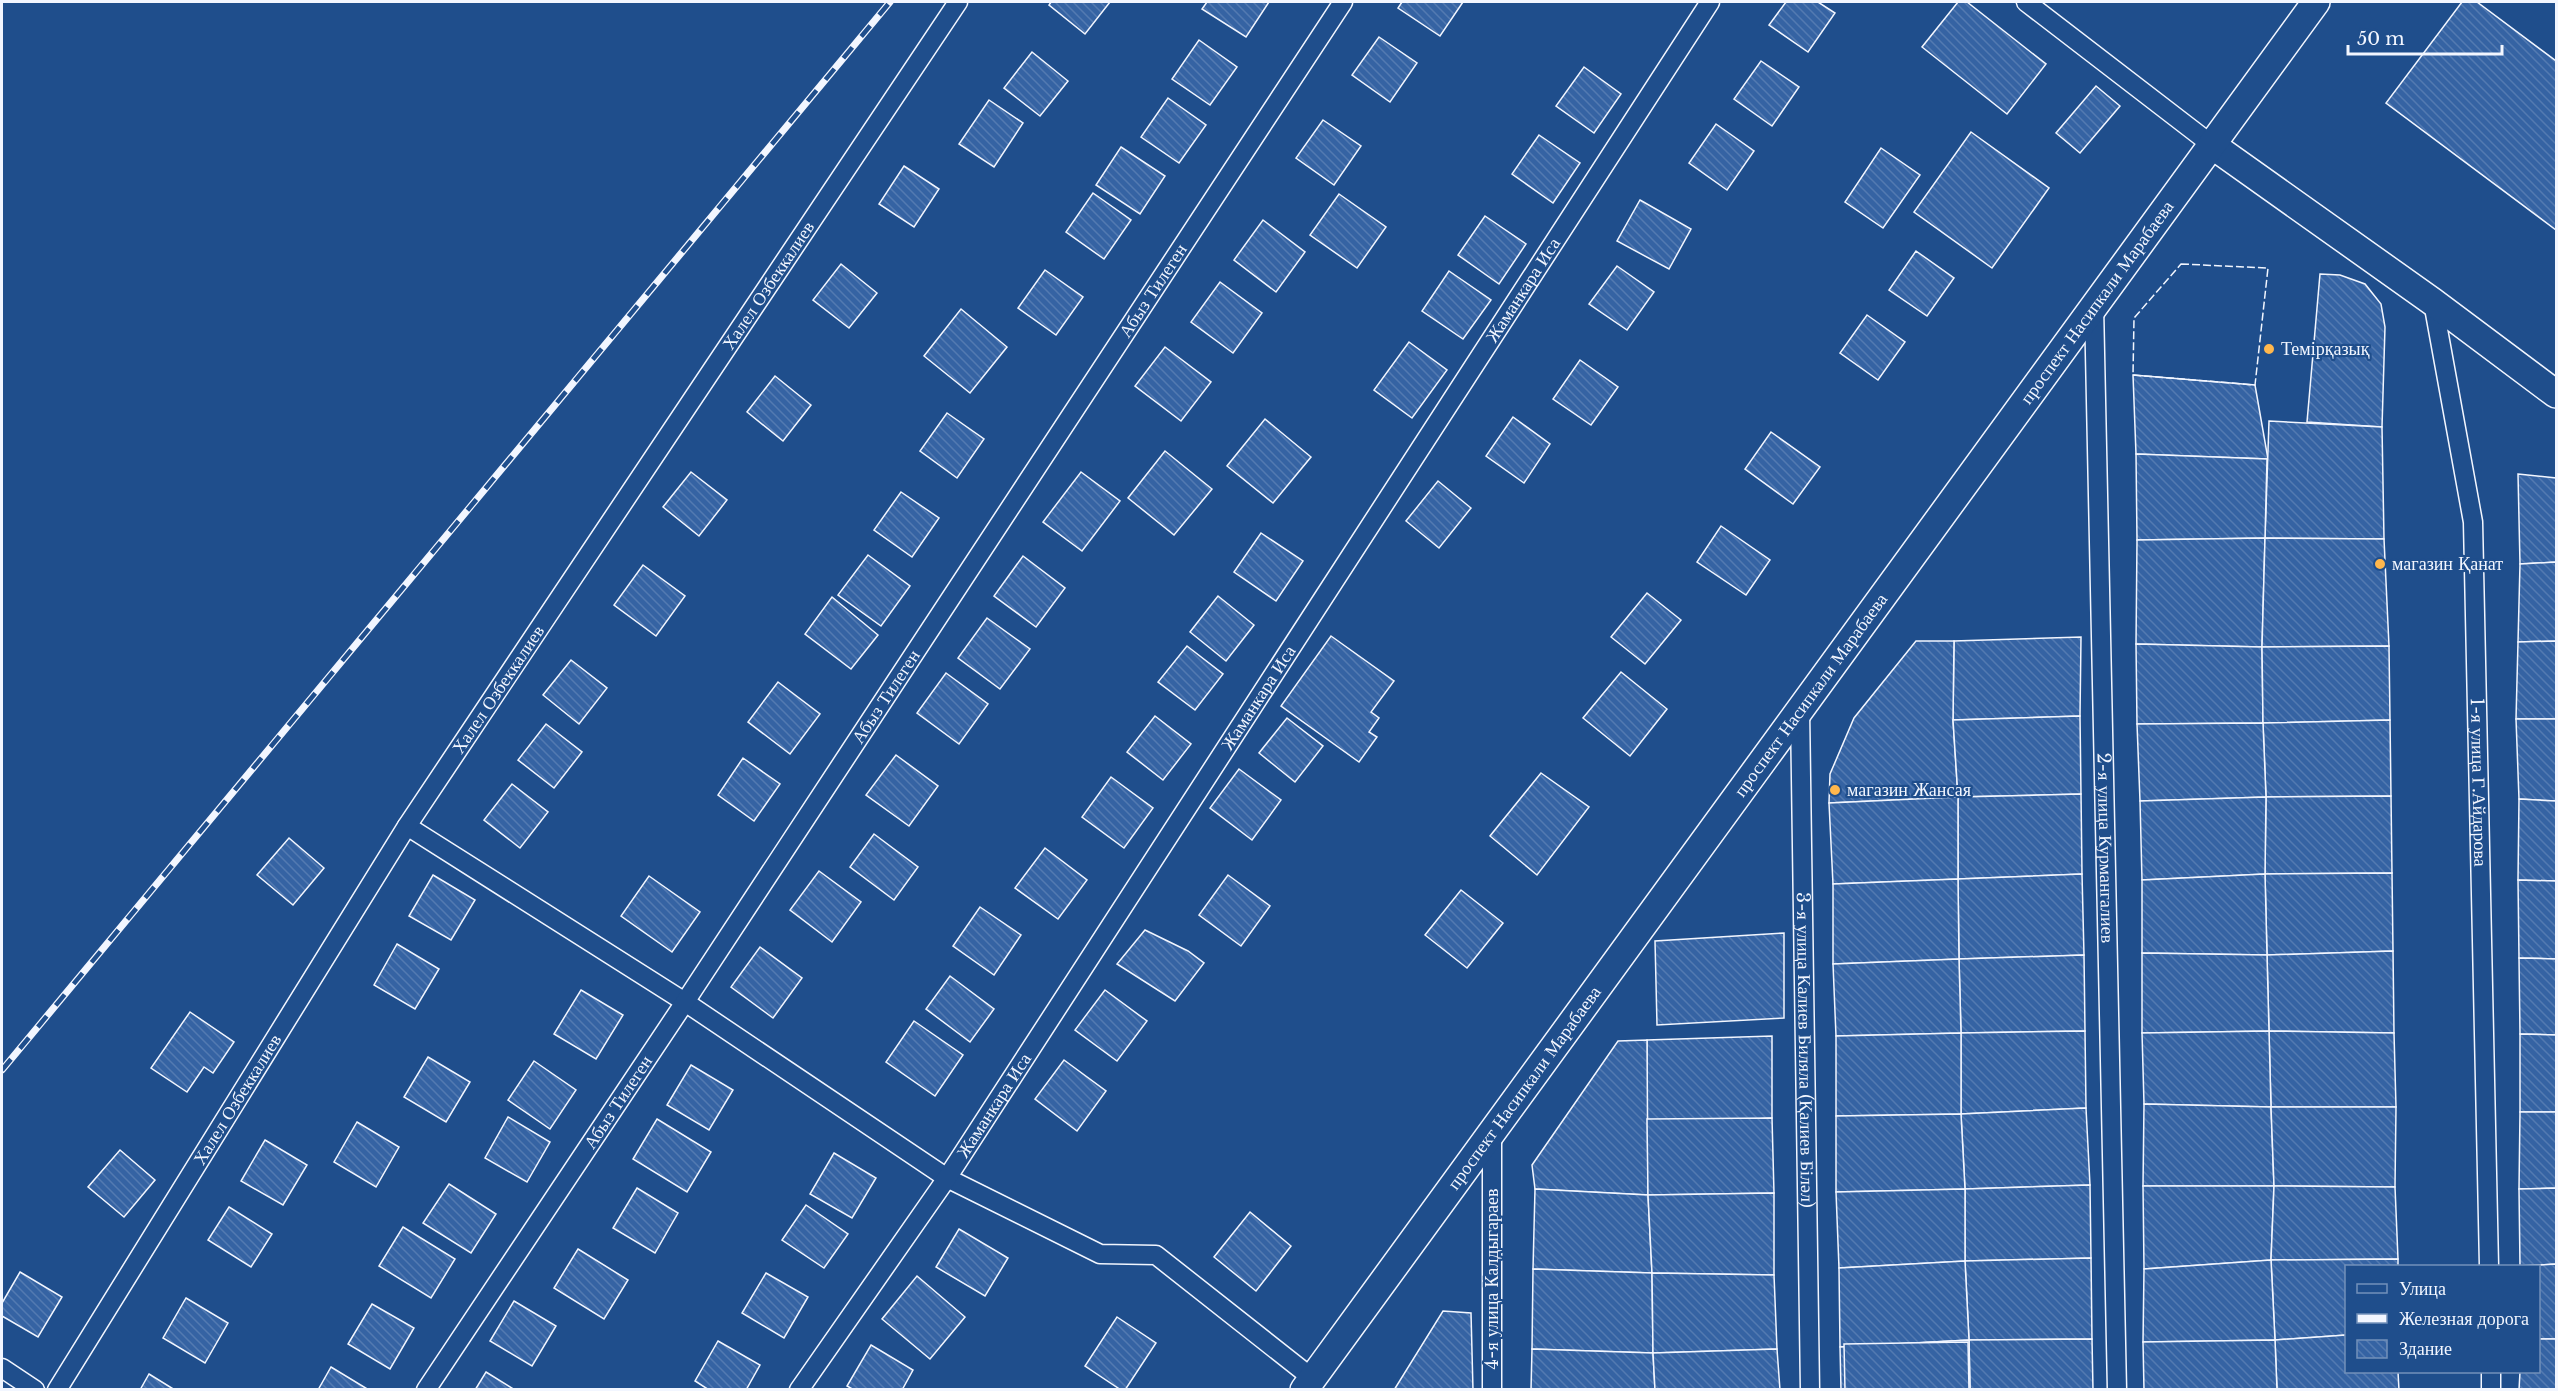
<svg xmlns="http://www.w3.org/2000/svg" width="2558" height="1391" viewBox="0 0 2558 1391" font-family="'Libre Baskerville',serif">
	<defs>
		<pattern id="building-back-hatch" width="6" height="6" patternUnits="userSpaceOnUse" patternTransform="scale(1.5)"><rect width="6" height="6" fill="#3563a3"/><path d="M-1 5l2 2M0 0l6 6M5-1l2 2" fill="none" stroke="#537ab1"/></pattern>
	</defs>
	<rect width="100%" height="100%" fill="#1f4e8c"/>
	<g fill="url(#building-back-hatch)" stroke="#f2f6ff" stroke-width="1.5">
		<polygon points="1051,2 1110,2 1085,34 1049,5"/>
		<polygon points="1207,2 1269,2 1246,37 1202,9"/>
		<polygon points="1402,2 1463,2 1440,36 1398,8"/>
		<polygon points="1786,2 1818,2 1835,13 1808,52 1769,25"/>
		<polygon points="1958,2 1967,2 2046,64 2007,114 1922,47"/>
		<polygon points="2462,2 2477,2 2556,61 2556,230 2386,103"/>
		<polygon points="1379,37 1417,63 1390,102 1352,75"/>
		<polygon points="1199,40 1237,67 1210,105 1172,79"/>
		<polygon points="1032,52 1068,81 1040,116 1004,88"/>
		<polygon points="1761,61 1799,87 1772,126 1734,99"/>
		<polygon points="1584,67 1621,94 1594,133 1556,106"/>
		<polygon points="2096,86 2120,106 2080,153 2056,133"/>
		<polygon points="1168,98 1206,125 1179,163 1141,137"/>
		<polygon points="989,100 1023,123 994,167 959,144"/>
		<polygon points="1323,120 1361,146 1334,185 1296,158"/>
		<polygon points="1716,124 1754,151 1727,190 1689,163"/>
		<polygon points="1971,132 2049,188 1992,268 1914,212"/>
		<polygon points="1539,135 1580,163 1553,203 1512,174"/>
		<polygon points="1121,147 1165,176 1140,214 1096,185"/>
		<polygon points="1881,148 1920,175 1883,228 1845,202"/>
		<polygon points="904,166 939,189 914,227 879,204"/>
		<polygon points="1093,193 1131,220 1104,259 1066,232"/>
		<polygon points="1339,194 1386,227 1357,268 1310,235"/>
		<polygon points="1640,200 1691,229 1669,269 1617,241"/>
		<polygon points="1485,216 1526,244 1499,284 1458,255"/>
		<polygon points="1263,220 1305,252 1276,292 1234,260"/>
		<polygon points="1916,251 1954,278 1927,316 1889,290"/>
		<polygon points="841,264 877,293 849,328 813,300"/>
		<polygon points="1617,266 1654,292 1627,330 1589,304"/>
		<polygon points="1045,270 1083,297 1056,335 1018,308"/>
		<polygon points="1449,271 1491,300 1463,339 1422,311"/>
		<polygon points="2320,274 2340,275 2365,284 2381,304 2385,327 2382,427 2307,422"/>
		<polygon points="1220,282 1262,313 1233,353 1191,322"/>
		<polygon points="961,309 1007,347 970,393 924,356"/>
		<polygon points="1867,315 1905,342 1878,380 1840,353"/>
		<polygon points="1409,342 1447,370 1412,418 1374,390"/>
		<polygon points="1165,347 1211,382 1181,421 1135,386"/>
		<polygon points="1580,360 1618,387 1591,425 1553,399"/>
		<polygon points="2133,375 2255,385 2268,459 2136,454"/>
		<polygon points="775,376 811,405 783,441 747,412"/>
		<polygon points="947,413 984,439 957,478 920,451"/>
		<polygon points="1513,417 1550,444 1524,483 1486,456"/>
		<polygon points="1265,419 1311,457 1273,503 1227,466"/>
		<polygon points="2269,421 2382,427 2384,539 2265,538"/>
		<polygon points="1771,432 1820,467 1793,504 1745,469"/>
		<polygon points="1165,451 1212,489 1174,535 1128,498"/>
		<polygon points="2136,454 2267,459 2265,538 2137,540"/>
		<polygon points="691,472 727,500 699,536 663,507"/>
		<polygon points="1081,472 1120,501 1082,551 1043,522"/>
		<polygon points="2518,474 2556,478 2556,562 2520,564"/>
		<polygon points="1438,481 1471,508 1439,548 1406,521"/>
		<polygon points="901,492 939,518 912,557 874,530"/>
		<polygon points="1721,526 1770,560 1746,595 1697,562"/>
		<polygon points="1261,533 1303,561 1276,601 1234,572"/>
		<polygon points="2265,538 2262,647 2136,644 2137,540"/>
		<polygon points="2265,538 2384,539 2389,646 2262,647"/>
		<polygon points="868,555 910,586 881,626 838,595"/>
		<polygon points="1023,556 1065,588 1036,627 994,596"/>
		<polygon points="2556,562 2556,641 2518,642 2520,564"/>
		<polygon points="643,565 685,596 656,636 614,605"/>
		<polygon points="1647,593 1681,620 1645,664 1611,637"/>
		<polygon points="1218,596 1254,625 1226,661 1190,632"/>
		<polygon points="832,597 878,635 851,669 805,634"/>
		<polygon points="987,618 1030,649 1000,689 958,658"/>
		<polygon points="1331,636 1394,681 1371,712 1379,718 1369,732 1377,737 1359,762 1281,706"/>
		<polygon points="2081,637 2080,716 1953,720 1954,641"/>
		<polygon points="1916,641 1954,641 1953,720 1958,797 1829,803 1830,774 1854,718"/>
		<polygon points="2556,641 2556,719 2516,719 2518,642"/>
		<polygon points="2136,644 2262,647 2263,723 2137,724"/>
		<polygon points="1187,646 1223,674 1195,710 1158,682"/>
		<polygon points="2389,646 2390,720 2263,723 2262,647"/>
		<polygon points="571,660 607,688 579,724 543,695"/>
		<polygon points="1621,672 1667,709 1630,756 1583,718"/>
		<polygon points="946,673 988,704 959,744 917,713"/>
		<polygon points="778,682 820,714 790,754 748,722"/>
		<polygon points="1155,716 1191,744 1163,780 1127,752"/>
		<polygon points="2080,716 2081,794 1958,797 1953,720"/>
		<polygon points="1287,718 1323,746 1295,782 1259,753"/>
		<polygon points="2516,719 2556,719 2556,801 2519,799"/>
		<polygon points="2390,720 2391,796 2266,797 2263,723"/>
		<polygon points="2263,723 2266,797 2140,801 2137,724"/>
		<polygon points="546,724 582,752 554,788 518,760"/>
		<polygon points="896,755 938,786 909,826 866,795"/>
		<polygon points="743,758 780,784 754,821 718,795"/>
		<polygon points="1239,769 1281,800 1252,840 1210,808"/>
		<polygon points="1541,773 1589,807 1537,875 1490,836"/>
		<polygon points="1111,777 1153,808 1124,848 1082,817"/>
		<polygon points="512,784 548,812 520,848 484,820"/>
		<polygon points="2081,794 2082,874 1958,879 1958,797"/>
		<polygon points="2391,796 2392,873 2265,874 2266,797"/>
		<polygon points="1958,797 1958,879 1833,884 1829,803"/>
		<polygon points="2266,797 2265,874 2142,880 2140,801"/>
		<polygon points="2519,799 2556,801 2556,881 2518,880"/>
		<polygon points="874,834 918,867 894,900 850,867"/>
		<polygon points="289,838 324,868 293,905 257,875"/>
		<polygon points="1045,848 1087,880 1058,919 1015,888"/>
		<polygon points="819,871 861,902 832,942 790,910"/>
		<polygon points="2392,873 2393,951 2267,955 2265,874"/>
		<polygon points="2082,874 2084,955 1959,959 1958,879"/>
		<polygon points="2265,874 2267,955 2142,953 2142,880"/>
		<polygon points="433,875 475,900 451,940 409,916"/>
		<polygon points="1228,875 1270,906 1241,946 1199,915"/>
		<polygon points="649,876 700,912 672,952 621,916"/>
		<polygon points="1958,879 1959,959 1833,964 1833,884"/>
		<polygon points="2518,880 2556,881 2556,959 2519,958"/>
		<polygon points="1461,890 1503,923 1467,968 1425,935"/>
		<polygon points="980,907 1021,935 994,975 953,946"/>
		<polygon points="1145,930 1188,951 1204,963 1175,1001 1117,964"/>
		<polygon points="1784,933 1784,1018 1657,1025 1655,941"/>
		<polygon points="397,944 439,969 415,1009 374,985"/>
		<polygon points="760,947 802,978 773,1018 731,987"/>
		<polygon points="2393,951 2394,1033 2269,1031 2267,955"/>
		<polygon points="2142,953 2267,955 2269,1031 2142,1033"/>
		<polygon points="2084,955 2085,1031 1961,1033 1959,959"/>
		<polygon points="2519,958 2556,959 2556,1035 2520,1034"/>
		<polygon points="1959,959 1961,1033 1836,1036 1833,964"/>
		<polygon points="950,976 994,1009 970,1042 926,1009"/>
		<polygon points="581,990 623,1015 596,1059 554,1034"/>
		<polygon points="1105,990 1147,1021 1117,1061 1075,1030"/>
		<polygon points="190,1012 234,1042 213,1073 204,1067 187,1092 151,1068"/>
		<polygon points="914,1021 963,1055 935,1096 886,1062"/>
		<polygon points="2085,1031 2086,1108 1961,1114 1961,1033"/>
		<polygon points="2269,1031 2394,1033 2396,1107 2271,1107"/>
		<polygon points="2269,1031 2271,1107 2144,1104 2142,1033"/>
		<polygon points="1961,1033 1961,1114 1836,1116 1836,1036"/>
		<polygon points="2520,1034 2556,1035 2556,1112 2520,1112"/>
		<polygon points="1772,1036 1772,1118 1647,1126 1647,1040"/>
		<polygon points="1647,1040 1648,1195 1535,1189 1532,1165 1618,1041"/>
		<polygon points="428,1057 470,1082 446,1122 404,1097"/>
		<polygon points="1064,1060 1106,1091 1077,1131 1035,1099"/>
		<polygon points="534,1061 576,1090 550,1129 508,1100"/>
		<polygon points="691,1065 733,1090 709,1130 667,1105"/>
		<polygon points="2144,1104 2271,1107 2274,1186 2143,1186"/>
		<polygon points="2271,1107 2396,1107 2395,1187 2274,1186"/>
		<polygon points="2086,1108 2090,1185 1965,1189 1961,1114"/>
		<polygon points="2520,1112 2556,1112 2556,1188 2519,1189"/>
		<polygon points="1961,1114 1965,1189 1836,1192 1836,1116"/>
		<polygon points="508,1117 550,1142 527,1182 485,1158"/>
		<polygon points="1772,1118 1774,1193 1648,1195 1647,1119"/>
		<polygon points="657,1119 711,1152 687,1192 633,1159"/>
		<polygon points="357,1122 399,1147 376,1187 334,1162"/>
		<polygon points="265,1140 307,1165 283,1205 241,1181"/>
		<polygon points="120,1150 155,1180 124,1217 88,1187"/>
		<polygon points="834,1153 876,1178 852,1218 810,1194"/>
		<polygon points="449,1184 496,1214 471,1253 423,1223"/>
		<polygon points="2090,1185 2091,1258 1965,1261 1965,1189"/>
		<polygon points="2143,1186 2274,1186 2271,1260 2144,1269"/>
		<polygon points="2274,1186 2395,1187 2398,1259 2271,1260"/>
		<polygon points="637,1188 678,1213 655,1253 613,1228"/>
		<polygon points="2556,1188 2556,1264 2520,1266 2519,1189"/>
		<polygon points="1535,1189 1648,1195 1652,1273 1533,1269"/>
		<polygon points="1965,1189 1965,1261 1839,1268 1836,1192"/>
		<polygon points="1774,1193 1774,1275 1652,1273 1648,1195"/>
		<polygon points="806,1205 848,1234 824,1268 782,1240"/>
		<polygon points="229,1207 272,1234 251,1267 208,1240"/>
		<polygon points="1250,1212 1291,1246 1256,1291 1214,1257"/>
		<polygon points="403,1227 455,1259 431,1298 379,1266"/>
		<polygon points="959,1229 1008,1258 985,1296 936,1267"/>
		<polygon points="578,1249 628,1280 604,1319 554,1288"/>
		<polygon points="2091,1258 2092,1339 1969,1340 1965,1261"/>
		<polygon points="2398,1259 2398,1266 2346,1266 2346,1335 2275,1340 2271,1260"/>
		<polygon points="2271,1260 2275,1340 2143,1342 2144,1269"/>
		<polygon points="1965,1261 1969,1340 1840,1347 1839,1268"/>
		<polygon points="2556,1264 2556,1339 2538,1339 2538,1266 2520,1266"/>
		<polygon points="1533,1269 1652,1273 1653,1353 1532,1349"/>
		<polygon points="20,1272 62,1297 38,1337 2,1316 2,1303"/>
		<polygon points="766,1273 808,1297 784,1338 742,1313"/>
		<polygon points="1652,1273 1774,1275 1777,1349 1653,1353"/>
		<polygon points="917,1276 965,1317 930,1359 882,1319"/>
		<polygon points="186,1298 228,1323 205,1363 163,1338"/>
		<polygon points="514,1301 556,1326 532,1366 490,1341"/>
		<polygon points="372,1304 414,1328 390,1369 348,1344"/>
		<polygon points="1443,1311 1471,1313 1473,1390 1394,1390"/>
		<polygon points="1117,1317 1156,1343 1125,1390 1121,1390 1085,1366"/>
		<polygon points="2346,1335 2346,1372 2398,1372 2399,1390 2277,1390 2275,1340"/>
		<polygon points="2092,1339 2093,1390 1970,1390 1969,1340"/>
		<polygon points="2538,1339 2556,1339 2556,1390 2519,1390 2520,1372 2538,1372"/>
		<polygon points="1969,1340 1970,1390 1841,1390 1840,1347"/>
		<polygon points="2275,1340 2277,1390 2144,1390 2143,1342"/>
		<polygon points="718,1341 760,1365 746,1390 709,1390 695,1381"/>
		<polygon points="1968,1342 1969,1390 1845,1390 1844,1344"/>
		<polygon points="871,1345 913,1370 902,1390 854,1390 847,1386"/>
		<polygon points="1532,1349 1653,1353 1655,1390 1531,1390"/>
		<polygon points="1777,1349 1780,1390 1655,1390 1653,1353"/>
		<polygon points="331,1367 369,1390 318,1390"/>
		<polygon points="486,1372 515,1390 475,1390"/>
		<polygon points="149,1374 175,1390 140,1390"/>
	</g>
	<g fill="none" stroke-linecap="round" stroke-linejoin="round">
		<defs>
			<g id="street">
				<polyline points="2026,2 2212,145"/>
				<path id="s1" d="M2433 302 2473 522 2489 1266"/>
				<path id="s2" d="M2094 306 2117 1390"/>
				<path id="s3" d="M1800 710 1810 1390"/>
				<polyline points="407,826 685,1002 947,1178 1100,1254 1156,1255 1312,1378"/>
				<polyline points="1492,1133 1492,1390"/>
				<polyline points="2,1368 35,1390"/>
				<polyline points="2491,1372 2491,1390"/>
				<path id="s4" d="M57 1390 407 826 958 2"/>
				<path id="s5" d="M426 1390 685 1002 1343 2"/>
				<path id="s6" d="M799 1390 947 1178 1710 2"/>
			</g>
			<g id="secondary">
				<polyline points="2212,145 2433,302 2556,394"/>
				<path id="s7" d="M1304 1390 2316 2"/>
			</g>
		</defs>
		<use href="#street" stroke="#f2f6ff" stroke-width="21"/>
		<use href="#secondary" stroke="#f2f6ff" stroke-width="30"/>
		<use href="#street" stroke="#1f4e8c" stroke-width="18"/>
		<use href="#secondary" stroke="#1f4e8c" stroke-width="27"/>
		<defs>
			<polyline id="rail" points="2,1070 890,2"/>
		</defs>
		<use href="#rail" stroke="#f2f6ff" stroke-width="7"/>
		<use href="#rail" stroke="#1f4e8c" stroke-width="4.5" stroke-dasharray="14" stroke-linecap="butt"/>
		<polygon stroke="#f2f6ff" stroke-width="1.5" stroke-dasharray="8 3" stroke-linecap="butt" points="2181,264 2268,268 2255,385 2133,375 2134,318"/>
	</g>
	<g fill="#ffb74d" stroke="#1f4e8c" stroke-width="2">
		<circle cx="2269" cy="349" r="6"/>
		<circle cx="2380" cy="564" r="6"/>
		<circle cx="1835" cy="790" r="6"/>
	</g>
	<g text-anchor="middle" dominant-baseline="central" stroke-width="4.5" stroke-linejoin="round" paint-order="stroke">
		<g font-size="18" fill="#f2f6ff" stroke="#1f4e8c">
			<text stroke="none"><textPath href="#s4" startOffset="1314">Халел Озбеккалиев</textPath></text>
			<text stroke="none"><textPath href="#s5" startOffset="1318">Абыз Тилеген</textPath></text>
			<text stroke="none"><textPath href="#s6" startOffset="1317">Жаманкара Иса</textPath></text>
			<text stroke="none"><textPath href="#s7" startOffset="1346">проспект Насипкали Марабаева</textPath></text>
			<text stroke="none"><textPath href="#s4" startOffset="828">Халел Озбеккалиев</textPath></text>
			<text stroke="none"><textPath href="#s7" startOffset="860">проспект Насипкали Марабаева</textPath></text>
			<text stroke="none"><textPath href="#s5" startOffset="832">Абыз Тилеген</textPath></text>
			<text stroke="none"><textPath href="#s6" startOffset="831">Жаманкара Иса</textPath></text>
			<text stroke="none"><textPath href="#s1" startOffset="484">1-я улица Г.Айдарова</textPath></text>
			<text stroke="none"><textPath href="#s2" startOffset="542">2-я улица Курмангалиев</textPath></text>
			<text stroke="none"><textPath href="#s3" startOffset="340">3-я улица Калиев Биляла (Қалиев Біләл)</textPath></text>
			<text stroke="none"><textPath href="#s7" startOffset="374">проспект Насипкали Марабаева</textPath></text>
			<text stroke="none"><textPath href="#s4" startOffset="342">Халел Озбеккалиев</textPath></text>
			<text stroke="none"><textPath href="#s5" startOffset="346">Абыз Тилеген</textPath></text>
			<text stroke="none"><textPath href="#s6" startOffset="345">Жаманкара Иса</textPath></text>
			<text transform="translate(1492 1279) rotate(-90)">4-я улица Калдыгараев</text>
		</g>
		<g font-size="18" fill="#f2f6ff" stroke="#1f4e8c" text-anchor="start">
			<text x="2281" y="349">Темірқазық</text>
			<text x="2392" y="564">магазин Қанат</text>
			<text x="1847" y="790">магазин Жансая</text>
		</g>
	</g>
	<rect width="2558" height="1391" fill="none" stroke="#f2f6ff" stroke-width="6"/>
	<rect x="2345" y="1265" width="195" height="108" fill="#1f4e8c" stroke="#7391ba" stroke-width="1.5"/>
	<rect x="2357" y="1284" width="30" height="9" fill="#1f4e8c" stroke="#7391ba" stroke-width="1.5"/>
	<text x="2399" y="1295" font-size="18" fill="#f2f6ff">Улица</text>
	<rect x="2357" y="1314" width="30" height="9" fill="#f2f6ff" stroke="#7391ba" stroke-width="1.5"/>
	<text x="2399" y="1325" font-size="18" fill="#f2f6ff">Железная дорога</text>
	<rect x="2357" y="1340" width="30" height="18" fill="url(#building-back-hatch)" stroke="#7391ba" stroke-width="1.5"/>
	<text x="2399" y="1355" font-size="18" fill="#f2f6ff">Здание</text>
	<path d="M2348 45v9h154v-9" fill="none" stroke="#f2f6ff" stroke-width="3"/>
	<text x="2357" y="45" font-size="18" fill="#f2f6ff" stroke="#1f4e8c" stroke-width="4.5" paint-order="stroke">50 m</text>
</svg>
